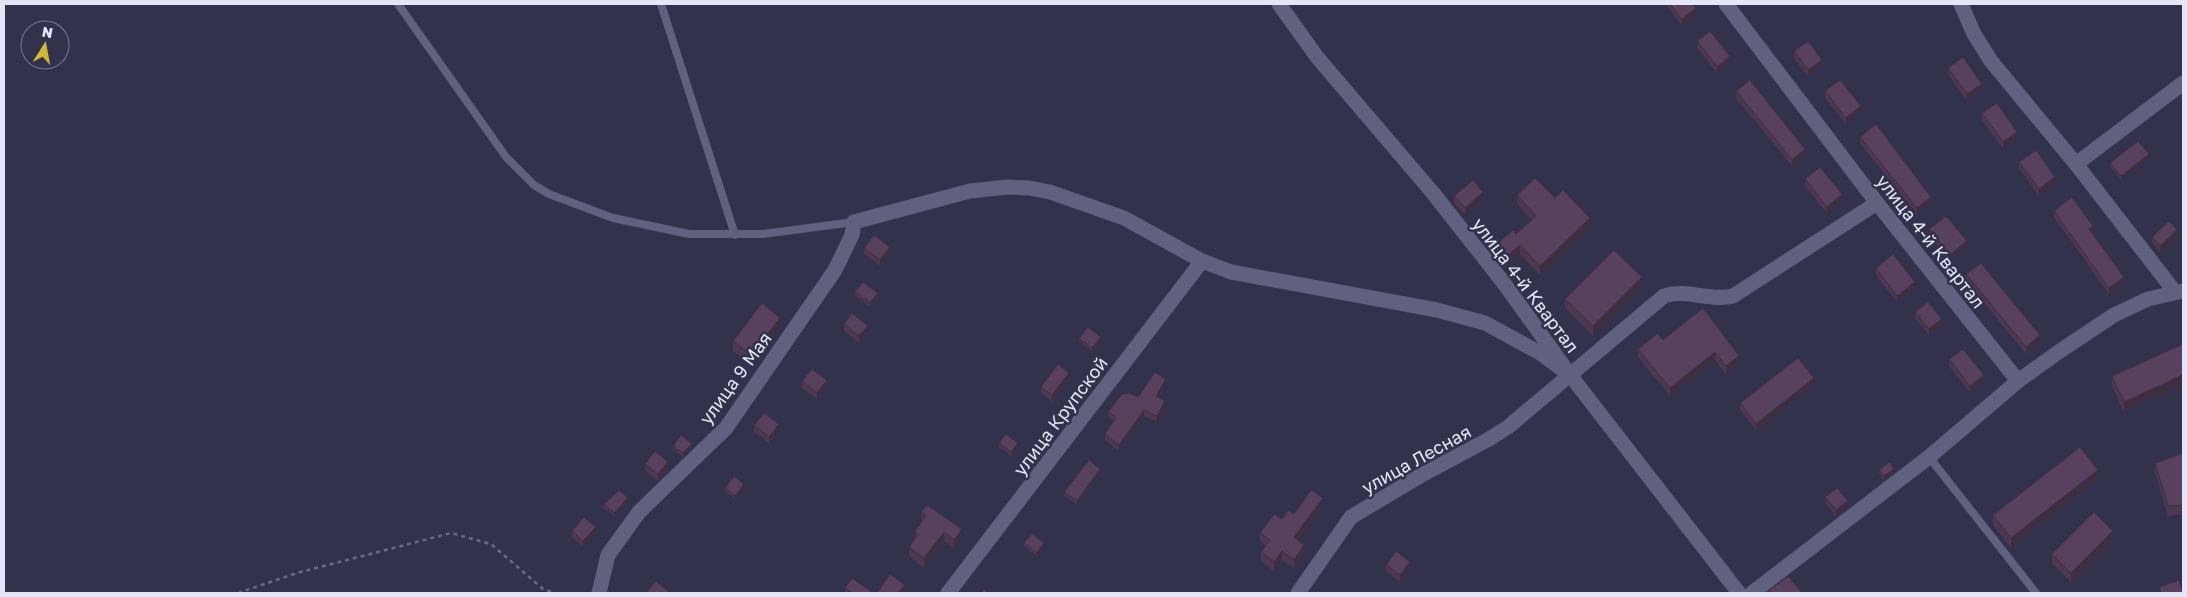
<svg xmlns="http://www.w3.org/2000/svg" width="2187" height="597" viewBox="0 0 2187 597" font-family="'Golos Text',sans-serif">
	<rect width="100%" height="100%" fill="#32324d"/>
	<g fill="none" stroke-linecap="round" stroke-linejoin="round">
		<polyline stroke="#6a6b83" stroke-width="2.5" stroke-dasharray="4 4" stroke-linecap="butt" points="238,593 297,573 451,533 491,544 543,589 555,593"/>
		<g stroke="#60607f" stroke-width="8">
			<polyline points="398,4 506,157 534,185 549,194 613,218 689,234 763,234 854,222"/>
			<polyline points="661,4 735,235"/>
			<polyline points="1929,457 2036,593"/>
		</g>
		<g stroke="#60607f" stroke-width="15">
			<polyline points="1279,4 1317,57 1433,193 1503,282 1570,375 1739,593"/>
			<polyline points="1726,4 1877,203 2018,381"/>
			<polyline points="1961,4 1974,34 1991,61 2076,164 2175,292"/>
			<polyline points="2076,164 2183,83"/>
			<polyline points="599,593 608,555 639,512 726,428 835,270 852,235 854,222 970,191 1007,187 1029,188 1050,192 1124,218 1202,261 1231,272 1437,310 1485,323 1540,353 1570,375"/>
			<polyline points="948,593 1202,261"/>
			<path d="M1298 593 1351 517 1420 476 1489 439 1508 427 1664 296C1687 288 1710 302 1733 296L1877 203"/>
			<polyline points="1752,593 1929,457 2018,381 2057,353 2114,315 2148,299 2183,291"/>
		</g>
	</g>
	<g fill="#4c3851">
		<polygon points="1665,4 1692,4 1696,15 1682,25"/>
		<polygon points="1697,41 1730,62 1717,73 1697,48"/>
		<polygon points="1794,51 1822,66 1808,77 1794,58"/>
		<polygon points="1948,68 1982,90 1967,101 1948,74"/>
		<polygon points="1736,91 1805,156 1792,166 1736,98"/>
		<polygon points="1825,91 1861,112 1846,124 1825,98"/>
		<polygon points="1982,113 2017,138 2003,149 1982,120"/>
		<polygon points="1860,137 1931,203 1917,214 1860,143"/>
		<polygon points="2149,157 2121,179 2110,166 2110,163"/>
		<polygon points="2019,162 2055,184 2039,196 2019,168"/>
		<polygon points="1805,179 1842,201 1827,213 1805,186"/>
		<polygon points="1517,195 1555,198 1590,227 1540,275 1520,254 1505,267 1495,255 1495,246 1516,234 1532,220 1517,204"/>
		<polygon points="1454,196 1483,199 1465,215 1454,203"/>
		<polygon points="2054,211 2093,232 2092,233 2124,283 2109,294 2054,217"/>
		<polygon points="1929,229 1967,248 1950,261 1929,235"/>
		<polygon points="2152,237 2177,237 2160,252 2152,243"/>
		<polygon points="864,248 890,253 880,266 864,254"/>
		<polygon points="1876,268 1915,288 1897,302 1876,275"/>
		<polygon points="1966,274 2040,342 2026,354 1966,281"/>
		<polygon points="1642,286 1593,336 1565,308 1565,299"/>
		<polygon points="855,292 878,297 870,307 855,295"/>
		<polygon points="1703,308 1739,364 1726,374 1715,360 1670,396 1638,357 1638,349 1663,340"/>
		<polygon points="1915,312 1942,326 1929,335 1915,318"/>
		<polygon points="844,324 868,332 859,343 844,331"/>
		<polygon points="780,327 751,365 733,351 733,341"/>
		<polygon points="1079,338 1101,340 1092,351 1079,341"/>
		<polygon points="2183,344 2124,412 2112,386 2112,376"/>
		<polygon points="1949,359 1984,381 1970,392 1949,366"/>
		<polygon points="1069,379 1052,402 1041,393 1041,387"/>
		<polygon points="802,381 827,386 817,399 802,388"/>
		<polygon points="1814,384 1756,430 1740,410 1740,403"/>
		<polygon points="1166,385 1158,398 1165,407 1157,422 1144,416 1119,451 1105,440 1105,434 1114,421 1108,417 1108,412 1138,397"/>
		<polygon points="754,425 779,430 769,443 754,432"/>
		<polygon points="999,443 1018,446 1011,456 999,447"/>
		<polygon points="673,446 692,447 683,457 673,449"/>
		<polygon points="2183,453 2183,514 2168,516 2155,472 2155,463"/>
		<polygon points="645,464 668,468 658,481 645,471"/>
		<polygon points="1879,470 1894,472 1884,480 1879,473"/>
		<polygon points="1100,472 1077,505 1064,495 1064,492"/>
		<polygon points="2098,479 2011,548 1993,525 1993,515"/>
		<polygon points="744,487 735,499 725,491 725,488"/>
		<polygon points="1825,497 1848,508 1836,517 1825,503"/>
		<polygon points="628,501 614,516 604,508 604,504"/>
		<polygon points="1323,507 1298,540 1304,554 1294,568 1282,560 1274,571 1261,561 1261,552 1266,546 1260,541 1260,533 1282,519"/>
		<polygon points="921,512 962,539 954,549 944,541 924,568 909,556 909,547 915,538 915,531 922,522"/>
		<polygon points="572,531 596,533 583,547 572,537"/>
		<polygon points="2113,540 2071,582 2052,564 2052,554"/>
		<polygon points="1024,543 1044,547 1037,556 1024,546"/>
		<polygon points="1386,565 1410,568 1400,582 1386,571"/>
		<polygon points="845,588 873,593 845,593"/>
	</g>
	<g fill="#3e2e42">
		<polygon points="1696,8 1696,15 1682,25 1682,19"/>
		<polygon points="1730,56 1730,62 1717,73 1717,67"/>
		<polygon points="1822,60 1822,66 1808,77 1808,70"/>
		<polygon points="1982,84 1982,90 1967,101 1967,94"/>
		<polygon points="1861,106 1861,112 1846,124 1846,118"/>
		<polygon points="2017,132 2017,138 2003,149 2003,142"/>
		<polygon points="1805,149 1805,156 1792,166 1792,160"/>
		<polygon points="2149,154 2149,157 2121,179 2121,176"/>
		<polygon points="2055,177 2055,184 2039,196 2039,189"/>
		<polygon points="1483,192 1483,199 1465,215 1465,208"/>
		<polygon points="1842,194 1842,201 1827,213 1827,207"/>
		<polygon points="1931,197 1931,203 1917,214 1917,208"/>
		<polygon points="1590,218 1590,227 1540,275 1540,266"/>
		<polygon points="2093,226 2093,232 2089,235 2089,229"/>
		<polygon points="2177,230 2177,237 2160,252 2160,246"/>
		<polygon points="1967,241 1967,248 1950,261 1950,255"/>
		<polygon points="1520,245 1520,254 1505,267 1505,258"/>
		<polygon points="890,247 890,253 880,266 880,260"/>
		<polygon points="1642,277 1642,286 1593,336 1593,326"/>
		<polygon points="2124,277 2124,283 2109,294 2109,288"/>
		<polygon points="1915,282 1915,288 1897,302 1897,296"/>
		<polygon points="878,293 878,297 870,307 870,303"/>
		<polygon points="780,318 780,327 751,365 751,355"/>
		<polygon points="1942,319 1942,326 1929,335 1929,329"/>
		<polygon points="868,326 868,332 859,343 859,336"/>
		<polygon points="2040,335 2040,342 2026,354 2026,347"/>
		<polygon points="1101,337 1101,340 1092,351 1092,348"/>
		<polygon points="1715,352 1715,360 1670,396 1670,388"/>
		<polygon points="1739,356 1739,364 1726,374 1726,366"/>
		<polygon points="1069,373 1069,379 1052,402 1052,395"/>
		<polygon points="1984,375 1984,381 1970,392 1970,386"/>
		<polygon points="2183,375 2183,385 2124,412 2124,402"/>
		<polygon points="1814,378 1814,384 1756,430 1756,424"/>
		<polygon points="1166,379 1166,385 1156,402 1156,396"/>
		<polygon points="827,380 827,386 817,399 817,393"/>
		<polygon points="1165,401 1165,407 1157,422 1157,416"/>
		<polygon points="1144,410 1144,416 1119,451 1119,445"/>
		<polygon points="779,424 779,430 769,443 769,437"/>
		<polygon points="1018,443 1018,446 1011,456 1011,452"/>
		<polygon points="692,444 692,447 683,457 683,453"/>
		<polygon points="668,462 668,468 658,481 658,474"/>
		<polygon points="1100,469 1100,472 1077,505 1077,501"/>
		<polygon points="1894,469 1894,472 1884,480 1884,476"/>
		<polygon points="2098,470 2098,479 2011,548 2011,538"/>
		<polygon points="744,484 744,487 735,499 735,496"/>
		<polygon points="628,498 628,501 614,516 614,513"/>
		<polygon points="1323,498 1323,507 1294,546 1294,537"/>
		<polygon points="1848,501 1848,508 1836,517 1836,510"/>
		<polygon points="596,527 596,533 583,547 583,541"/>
		<polygon points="962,529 962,539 954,549 954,540"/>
		<polygon points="2113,531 2113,540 2071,582 2071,573"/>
		<polygon points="944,532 944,541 924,568 924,558"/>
		<polygon points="1044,543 1044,547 1037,556 1037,553"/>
		<polygon points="1304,545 1304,554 1294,568 1294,560"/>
		<polygon points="1282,551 1282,560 1274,571 1274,562"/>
		<polygon points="1410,562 1410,568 1400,582 1400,575"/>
		<polygon points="905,585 905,590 902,593 898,593"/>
	</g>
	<g fill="#58415e" stroke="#3e2e42">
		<polygon points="1670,4 1692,4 1696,8 1682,19"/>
		<polygon points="1710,31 1730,56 1717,67 1697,41"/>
		<polygon points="1808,41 1822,60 1808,70 1794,51"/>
		<polygon points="1963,57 1982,84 1967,94 1948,68"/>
		<polygon points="1750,80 1805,149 1792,160 1736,91"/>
		<polygon points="1840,80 1861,106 1846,118 1825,91"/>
		<polygon points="1997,103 2017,132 2003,142 1982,113"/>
		<polygon points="1876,124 1931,197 1917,208 1860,137"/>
		<polygon points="2138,141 2149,154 2121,176 2110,163"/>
		<polygon points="2036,150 2055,177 2039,189 2019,162"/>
		<polygon points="1820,167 1842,194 1827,207 1805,179"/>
		<polygon points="1535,178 1555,198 1563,190 1590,218 1540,266 1520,245 1505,258 1495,246 1513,230 1516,234 1536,216 1517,195"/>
		<polygon points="1473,180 1483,192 1465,208 1454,196"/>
		<polygon points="2072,197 2093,226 2089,229 2124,277 2109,288 2054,211"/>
		<polygon points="1946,216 1967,241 1950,255 1929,229"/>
		<polygon points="2169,221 2177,230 2160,246 2152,237"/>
		<polygon points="874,235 890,247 880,260 864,248"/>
		<polygon points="1614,250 1642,277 1593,326 1565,299"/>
		<polygon points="1893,254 1915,282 1897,296 1876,268"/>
		<polygon points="1981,263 2040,335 2026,347 1966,274"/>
		<polygon points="863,282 878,293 870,303 855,292"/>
		<polygon points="1928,302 1942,319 1929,329 1915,312"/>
		<polygon points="762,303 780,318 751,355 733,341"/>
		<polygon points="1703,308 1739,356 1726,366 1715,352 1670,388 1638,349 1658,333 1663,340"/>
		<polygon points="852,313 868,326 859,336 844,324"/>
		<polygon points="1088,327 1101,337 1092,348 1079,338"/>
		<polygon points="2183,344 2183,375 2124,402 2112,376"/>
		<polygon points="1963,349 1984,375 1970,386 1949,359"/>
		<polygon points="1798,358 1814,378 1756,424 1740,403"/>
		<polygon points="1058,364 1069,373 1052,395 1041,387"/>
		<polygon points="812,369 827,380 817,393 802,381"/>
		<polygon points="1155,372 1166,379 1156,396 1165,401 1157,416 1144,410 1119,445 1105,434 1116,417 1108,412 1122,394 1129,393 1138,397"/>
		<polygon points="764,413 779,424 769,437 754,425"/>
		<polygon points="1006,434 1018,443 1011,452 999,443"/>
		<polygon points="681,435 692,444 683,453 673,446"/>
		<polygon points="2080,447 2098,470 2011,538 1993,515"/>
		<polygon points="655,451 668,462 658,474 645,464"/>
		<polygon points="2183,453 2183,505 2168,506 2155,463"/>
		<polygon points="1089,460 1100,469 1077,501 1064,492"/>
		<polygon points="1889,462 1894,469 1884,476 1879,470"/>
		<polygon points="734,476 744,484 735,496 725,488"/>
		<polygon points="1837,488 1848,501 1836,510 1825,497"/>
		<polygon points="619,490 628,498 614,513 604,504"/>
		<polygon points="1311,490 1323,498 1294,537 1304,545 1294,560 1282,551 1274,562 1261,552 1270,540 1260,533 1274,514 1282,519 1288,510 1294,514"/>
		<polygon points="927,505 962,529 954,540 944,532 924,558 909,547 918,535 915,531 926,516 921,512"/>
		<polygon points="2094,512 2113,531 2071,573 2052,554"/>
		<polygon points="584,517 596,527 583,541 572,531"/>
		<polygon points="1032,534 1044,543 1037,553 1024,543"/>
		<polygon points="1396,551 1410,562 1400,575 1386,565"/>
		<polygon points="890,574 905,585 898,593 877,593"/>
		<polygon points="1788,576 1802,593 1770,593 1768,591"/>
		<polygon points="852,578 873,593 853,593 845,588"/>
		<polygon points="2179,580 2183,593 2161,593 2159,587"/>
		<polygon points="656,581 669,592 668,593 646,593"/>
		<polygon points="984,589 989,593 981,593"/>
	</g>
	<g text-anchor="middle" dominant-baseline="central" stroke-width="5" stroke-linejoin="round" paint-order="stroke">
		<g font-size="18" fill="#e4e5f7" stroke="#32324d">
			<text transform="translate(1931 241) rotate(52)">улица 4-й Квартал</text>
			<text transform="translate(1526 285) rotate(53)">улица 4-й Квартал</text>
			<text transform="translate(735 378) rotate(-54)">улица 9 Мая</text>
			<text transform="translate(1060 416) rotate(-53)">улица Крупской</text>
			<text transform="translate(1416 459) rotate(-29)">улица Лесная</text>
		</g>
	</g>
	<rect width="2187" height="597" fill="none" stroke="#e4e5f7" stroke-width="10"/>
	<g transform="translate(45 45) rotate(11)"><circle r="24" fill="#32324d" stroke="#797a91"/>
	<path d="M0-4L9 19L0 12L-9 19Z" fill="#d1b736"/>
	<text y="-8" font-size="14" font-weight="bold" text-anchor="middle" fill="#e4e5f7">N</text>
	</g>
</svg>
